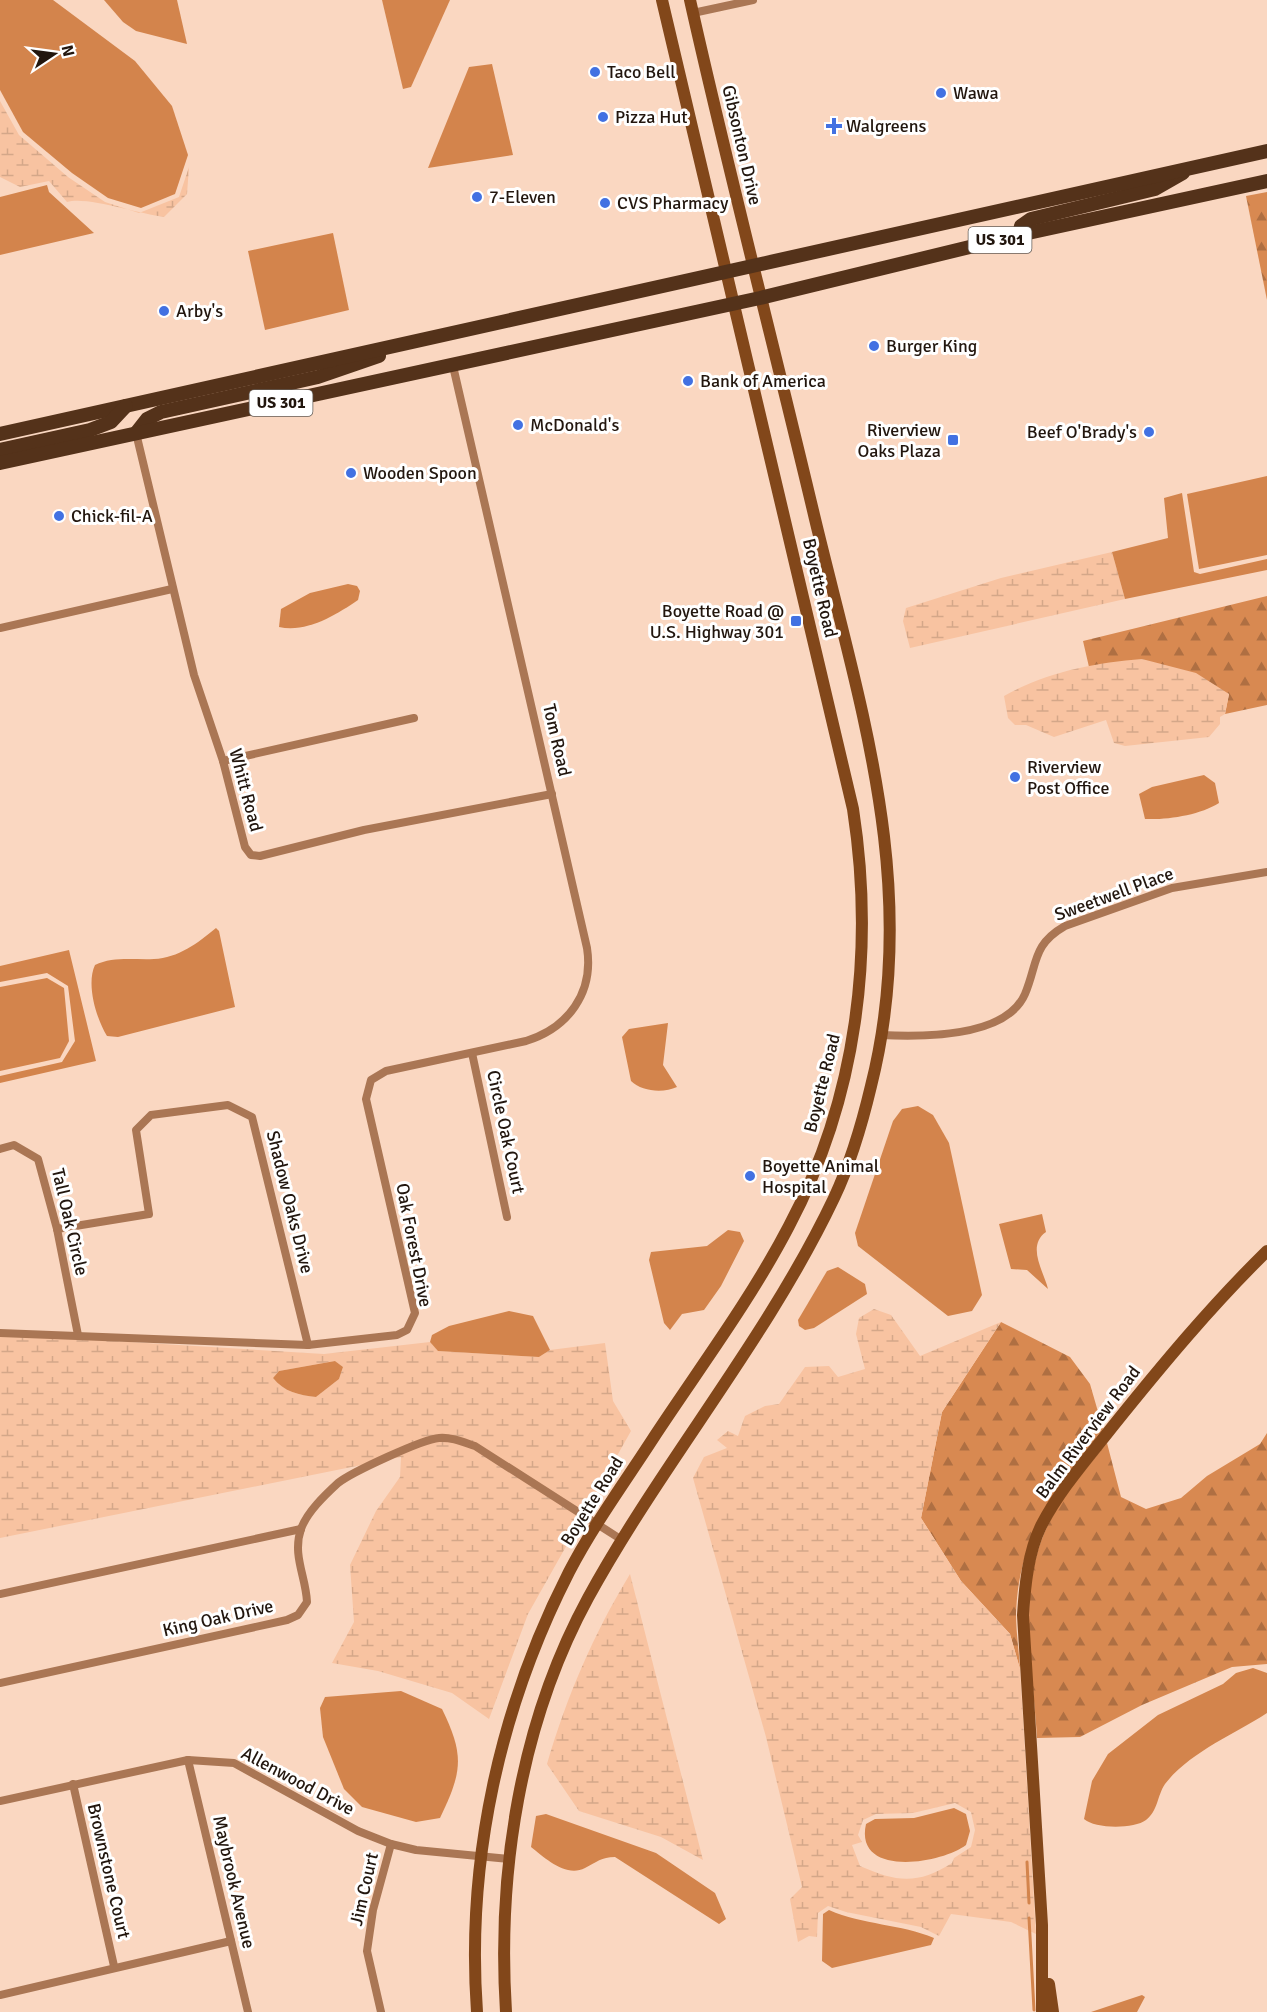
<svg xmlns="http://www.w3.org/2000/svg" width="1267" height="2012" viewBox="0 0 1267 2012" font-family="Signika,sans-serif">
	<defs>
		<pattern id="forest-firs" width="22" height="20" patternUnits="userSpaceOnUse" patternTransform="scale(1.5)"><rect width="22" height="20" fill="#d88951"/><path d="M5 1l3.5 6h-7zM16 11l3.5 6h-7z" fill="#af6f42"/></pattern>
		<pattern id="wetland-marsh" width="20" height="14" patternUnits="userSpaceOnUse" patternTransform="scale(1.5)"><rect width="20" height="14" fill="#f8c3a1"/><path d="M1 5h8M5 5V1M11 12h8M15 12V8" fill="none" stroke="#d4a789"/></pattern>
	</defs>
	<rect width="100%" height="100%" fill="#fad7c1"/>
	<g fill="url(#forest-firs)">
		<polygon points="1267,192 1267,300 1246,196"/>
		<polygon points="1267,596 1267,705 1225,714 1229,694 1089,667 1083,641"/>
		<path d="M1001 1322 1070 1357 1090 1384 1103 1429C1056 1488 1019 1534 1016 1613 1016 1632 1019 1651 1020 1669L1010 1634 961 1581 921 1518 942 1412Z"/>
		<path d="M1267 1433V1664L1232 1667 1142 1705 1080 1737 1037 1738C1033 1670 1017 1593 1046 1529 1061 1497 1085 1470 1107 1443L1121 1497 1146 1509 1181 1498 1207 1476 1260 1444Z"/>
	</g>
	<g fill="url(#wetland-marsh)" fill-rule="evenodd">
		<path d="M0 101 19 135 68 177 105 202 139 213 179 197 189 167 187 194 164 217C139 214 87 196 67 202L49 181 20 187 0 177Z"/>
		<polygon points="1112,552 1125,599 910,648 903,621 906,608 1001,578"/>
		<path d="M1142 659 1196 673 1229 694 1225 714 1220 717V724L1209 737 1125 746 1114 743 1106 720 1054 737 1026 725H1015L1008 718 1004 696C1046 672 1094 663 1142 659Z"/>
		<path d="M874 1309 891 1315 920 1356 1001 1322 942 1412 921 1518 961 1581 1010 1634 1020 1669 1036 1934 1011 1922 951 1914 939 1936 921 1927 846 1912 828 1906 818 1913 817 1937 809 1936 798 1942 790 1899 802 1887 766 1737 693 1478 704 1457 727 1448 717 1440 728 1431 738 1436 745 1416 765 1406 779 1404 805 1367 829 1366 838 1377 865 1369 856 1334 859 1318ZM955 1803 971 1812 975 1830 971 1847 954 1858 952 1863C918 1885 896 1882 860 1866L852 1845 862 1842 858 1835 863 1820 876 1814 913 1813Z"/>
		<path d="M0 1334 324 1354 430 1342 439 1351 539 1357 550 1350 605 1343 613 1401 631 1431 528 1614 489 1719 452 1693 378 1671 332 1663 354 1622 350 1565 376 1511 400 1477 401 1457 0 1538ZM335 1361 343 1367 339 1379 316 1397C299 1395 284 1392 273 1378L279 1371Z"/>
		<path d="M630 1574 703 1860 661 1837 579 1811 547 1764C567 1696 593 1635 630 1574Z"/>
	</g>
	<g fill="#d3844c">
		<polygon points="0,0 53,0 135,61 172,106 188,155 175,194 141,208 108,198 72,173 23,132 0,90"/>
		<polygon points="104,0 177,0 187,44 136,31 123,22"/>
		<polygon points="382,0 450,0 411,87 403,89"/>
		<polygon points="492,64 513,155 428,168 469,67"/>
		<polygon points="47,185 49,192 94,233 0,255 0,197"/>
		<polygon points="333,233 349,310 265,330 248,251"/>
		<polygon points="1267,476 1267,555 1199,569 1187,494"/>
		<polygon points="1182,493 1194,572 1200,574 1267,559 1267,570 1125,599 1112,552 1168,538 1164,498"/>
		<path d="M348 584 357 586 360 591 358 600C336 615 307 633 279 627L281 609 310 593Z"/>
		<path d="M1204 775 1215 783 1219 803C1200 815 1168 820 1145 819L1139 794 1152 787Z"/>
		<path d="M216 928 219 931 235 1007 118 1037 107 1036C96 1018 86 984 95 965 113 956 134 960 154 959 178 958 198 943 216 928Z"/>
		<polygon points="69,950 96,1061 0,1083 0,1076 62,1062 75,1041 68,986 47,973 0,982 0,966"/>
		<polygon points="47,978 64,988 69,1041 60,1058 0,1071 0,987"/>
		<path d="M668 1023 663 1065 677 1087C664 1093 642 1092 631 1081L622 1037 629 1029Z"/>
		<polygon points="918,1106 933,1115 949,1143 982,1295 972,1311 948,1316 858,1246 855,1233 893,1121 902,1109"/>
		<path d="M1042 1214 1046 1232C1026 1246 1044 1272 1048 1289L1027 1270 1011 1269 999 1224Z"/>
		<polygon points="728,1230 740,1232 744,1241 721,1286 704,1310 682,1314 670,1330 664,1323 649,1260 651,1252 707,1246"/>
		<polygon points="838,1267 865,1284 867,1294 814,1328 805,1330 799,1326 798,1320 827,1271"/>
		<polygon points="509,1311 533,1316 550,1350 539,1357 438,1351 430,1342 432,1335 449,1326"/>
		<path d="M335 1361 343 1367 339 1379 316 1397C299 1395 284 1392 273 1378L279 1371Z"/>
		<path d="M1253 1668 1267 1673V1713C1233 1735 1190 1752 1165 1784 1157 1796 1158 1811 1146 1820 1134 1829 1095 1829 1084 1819L1092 1781 1108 1754 1158 1715 1223 1684 1236 1673Z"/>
		<path d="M401 1691 442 1709C465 1756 462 1772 440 1818L416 1822 362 1807 344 1789 323 1737 320 1708 325 1697Z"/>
		<path d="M954 1808 966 1814 970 1831 966 1845C941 1864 854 1878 866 1824L875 1819 914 1818Z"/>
		<path d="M546 1814 656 1853 715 1893 726 1919 719 1924 615 1857C601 1857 597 1862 585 1868 566 1878 545 1858 531 1847L536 1816Z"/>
		<path d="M829 1910C863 1925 901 1924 934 1938L931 1945 832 1968 822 1961 823 1914Z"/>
		<polygon points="1142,1995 1145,1997 1137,2012 1091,2012"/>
	</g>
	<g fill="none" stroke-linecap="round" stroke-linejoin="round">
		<g stroke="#d3844c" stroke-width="3">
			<polyline points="1027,1862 1029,1903"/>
			<polyline points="1029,1918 1034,2010"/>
		</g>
		<g stroke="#aa7654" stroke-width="8">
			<polyline points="693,13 753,0"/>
			<polyline points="136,433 194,675 223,761 245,847 251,855 260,856 364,830 552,794"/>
			<polyline points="0,628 172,589"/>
			<polyline points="223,761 414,718"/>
			<path d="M881 1035C922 1037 1006 1038 1025 994 1038 963 1032 945 1065 926L1172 888 1267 872"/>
			<polyline points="472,1053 507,1217"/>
			<polyline points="0,1149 14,1145 38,1159 57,1229 78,1335"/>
			<polyline points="57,1229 149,1214 136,1130 151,1115 228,1105 252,1117 308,1345"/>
			<path d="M0 1333 308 1345 397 1335 407 1330 415 1313 366 1099 371 1080 386 1071 526 1041C568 1028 594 993 587 948L453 366"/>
			<polyline points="0,1594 301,1529"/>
			<path d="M0 1683 287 1620 298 1615 307 1602C306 1577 292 1555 301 1529 307 1512 325 1495 338 1483 352 1472 423 1439 439 1438 452 1437 463 1442 475 1446L622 1540"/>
			<polyline points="188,1760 248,2012"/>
			<polyline points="73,1784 114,1966"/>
			<polyline points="0,1801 188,1760 234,1763 358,1831 391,1844 416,1850 509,1859"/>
			<polyline points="0,1995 231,1941"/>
			<polyline points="381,2012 367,1951 373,1910 391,1844"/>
		</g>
		<g stroke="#82471a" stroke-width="12">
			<polyline points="1049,1984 1053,2012"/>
			<path d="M477 2012C466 1860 500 1707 569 1572 594 1524 627 1479 656 1434 701 1366 751 1299 789 1226 857 1098 875 951 853 809L662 0"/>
			<path d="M506 2012C497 1872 520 1723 588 1598 663 1461 767 1339 834 1198 851 1162 862 1124 871 1086 921 889 861 710 815 519 774 346 729 174 690 0"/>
			<path d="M1042 2012V1925L1023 1615C1025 1585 1028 1553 1041 1526 1060 1489 1088 1458 1113 1426 1162 1365 1211 1306 1267 1251"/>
		</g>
		<g stroke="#54321a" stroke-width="14">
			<polyline points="1019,235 1021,226 1031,219 1155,189 1183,173"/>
			<polyline points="136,433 147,419 161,412 318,377 379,356"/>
			<polyline points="0,434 1267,151"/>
			<polyline points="0,450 90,430 111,422 126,406"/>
			<polyline points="0,463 760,298 1019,235 1267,181"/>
		</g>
	</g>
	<g fill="#4271e2" stroke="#fff" stroke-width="2">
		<circle cx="595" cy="72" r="6"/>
		<circle cx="941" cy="93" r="6"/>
		<circle cx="603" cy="117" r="6"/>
		<path d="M831 117h6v6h6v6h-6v6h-6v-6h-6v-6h6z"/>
		<circle cx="477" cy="197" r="6"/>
		<circle cx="605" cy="203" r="6"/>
		<circle cx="164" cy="311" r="6"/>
		<circle cx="874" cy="346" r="6"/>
		<circle cx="688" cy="381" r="6"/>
		<circle cx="518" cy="425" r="6"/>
		<circle cx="1149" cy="432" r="6"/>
		<rect x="947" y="434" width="12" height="12" rx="3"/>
		<circle cx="351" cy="473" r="6"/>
		<circle cx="59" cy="516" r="6"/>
		<rect x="790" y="615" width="12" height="12" rx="3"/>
		<circle cx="1015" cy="777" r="6"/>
		<circle cx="750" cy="1176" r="6"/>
	</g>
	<g text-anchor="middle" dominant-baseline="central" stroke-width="6" stroke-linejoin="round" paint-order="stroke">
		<g fill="#fff" stroke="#645c56" stroke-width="1.5">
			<rect x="968.5" y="227" width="63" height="26" rx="4.5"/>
			<rect x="249.5" y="390" width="63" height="26" rx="4.5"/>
		</g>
		<g font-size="16" font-weight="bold" fill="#22160e">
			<text x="1000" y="240">US 301</text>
			<text x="281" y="403">US 301</text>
		</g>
		<g font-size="18" fill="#22160e" stroke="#fff" text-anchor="start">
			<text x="607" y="72">Taco Bell</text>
			<text x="953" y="93">Wawa</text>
			<text x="615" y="117">Pizza Hut</text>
			<text x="846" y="126">Walgreens</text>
			<text x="489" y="197">7-Eleven</text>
			<text x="617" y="203">CVS Pharmacy</text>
			<text x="176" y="311">Arby's</text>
			<text x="886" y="346">Burger King</text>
			<text x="700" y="381">Bank of America</text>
			<text x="530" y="425">McDonald's</text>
			<text x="941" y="430" text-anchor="end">Riverview<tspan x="941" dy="21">Oaks Plaza</tspan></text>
			<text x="1137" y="432" text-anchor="end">Beef O'Brady's</text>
			<text x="363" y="473">Wooden Spoon</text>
			<text x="71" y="516">Chick-fil-A</text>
			<text x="784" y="611" text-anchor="end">Boyette Road @<tspan x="784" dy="21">U.S. Highway 301</tspan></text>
			<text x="1027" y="767">Riverview<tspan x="1027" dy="21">Post Office</tspan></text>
			<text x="762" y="1166">Boyette Animal<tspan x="762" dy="21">Hospital</tspan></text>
		</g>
		<g font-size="18" fill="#22160e" stroke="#fff">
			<text transform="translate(742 145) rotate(77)">Gibsonton Drive</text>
			<text transform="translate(820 588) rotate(77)">Boyette Road</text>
			<text transform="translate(557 740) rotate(77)">Tom Road</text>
			<text transform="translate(246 790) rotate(75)">Whitt Road</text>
			<text transform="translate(1114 894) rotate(-20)">Sweetwell Place</text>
			<text transform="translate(822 1083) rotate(-76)">Boyette Road</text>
			<text transform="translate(506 1132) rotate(78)">Circle Oak Court</text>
			<text transform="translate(290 1202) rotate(76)">Shadow Oaks Drive</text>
			<text transform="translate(70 1222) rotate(77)">Tall Oak Circle</text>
			<text transform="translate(414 1245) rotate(79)">Oak Forest Drive</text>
			<text transform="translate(1088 1432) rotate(-53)">Balm Riverview Road</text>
			<text transform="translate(592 1501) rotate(-58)">Boyette Road</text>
			<text transform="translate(218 1618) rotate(-13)">King Oak Drive</text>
			<text transform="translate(298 1781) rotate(28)">Allenwood Drive</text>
			<text transform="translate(109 1871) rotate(77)">Brownstone Court</text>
			<text transform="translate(234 1882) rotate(77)">Maybrook Avenue</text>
			<text transform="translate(364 1889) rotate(-77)">Jim Court</text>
		</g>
	</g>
	<g transform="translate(54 54) rotate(77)" stroke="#ffffff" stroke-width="4.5" paint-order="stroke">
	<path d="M0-4.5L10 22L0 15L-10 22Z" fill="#22160e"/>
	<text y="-9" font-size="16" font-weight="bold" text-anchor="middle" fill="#22160e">N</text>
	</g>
</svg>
